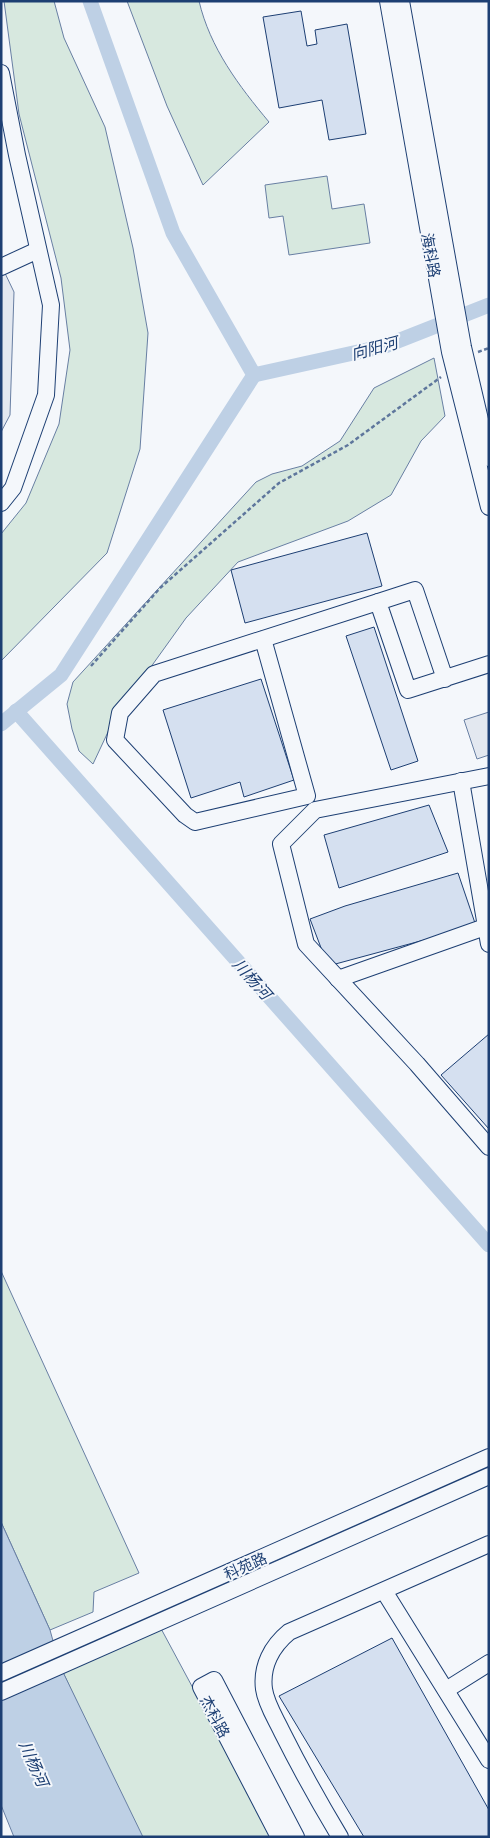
<svg xmlns="http://www.w3.org/2000/svg" width="490" height="1838" viewBox="0 0 490 1838" font-family="Georgia,'Noto Sans SC',serif">
	<rect width="100%" height="100%" fill="#f4f7fb"/>
	<g fill="#d7e8df" stroke="#687fa3">
		<polygon points="4,1 54,1 64,38 105,127 133,248 148,333 140,449 107,553 1,661 1,534 26,503 59,424 70,350 61,278 19,114"/>
		<path d="M127 1H199C210 48 239 86 269 122L203 185 167 106Z"/>
		<polygon points="327,176 332,209 364,204 370,243 289,255 283,216 269,218 265,185"/>
		<polygon points="434,358 445,416 421,441 391,495 348,521 238,562 186,618 115,717 93,764 79,751 72,729 67,704 73,682 256,482 272,474 302,466 340,441 374,388"/>
		<polygon points="1,1271 139,1573 94,1592 93,1612 50,1630 1,1522"/>
		<polygon points="158,1623 273,1837 140,1837 60,1666"/>
	</g>
	<g fill="#e3e8f0" stroke="#687fa3">
		<polygon points="2,267 14,292 10,415 1,432"/>
		<polygon points="489,712 489,755 477,759 464,720"/>
	</g>
	<polygon fill="#bed0e5" stroke="#687fa3" points="1,1522 50,1630 60,1666 143,1837 14,1837 1,1805"/>
	<g fill="none" stroke-linecap="round" stroke-linejoin="round">
		<g stroke="#bed0e5" stroke-width="15">
			<polyline points="254,375 385,346 489,305"/>
			<polyline points="16,711 489,1245"/>
			<polyline points="1,724 61,675 254,375 173,233 90,1"/>
		</g>
	</g>
	<g fill="#d5e0f0" stroke="#1d3f73">
		<polygon points="301,11 307,46 317,44 315,30 347,24 366,134 329,140 322,100 279,108 263,17"/>
		<polygon points="367,533 382,586 245,623 231,570"/>
		<polygon points="374,627 418,761 391,770 346,636"/>
		<polygon points="261,679 294,780 244,797 240,782 191,798 163,710"/>
		<polygon points="429,805 448,852 339,888 324,835"/>
		<polygon points="458,873 476,926 328,966 310,919 345,906"/>
		<polygon points="489,1034 489,1129 441,1075"/>
		<polygon points="392,1638 489,1810 489,1837 364,1837 279,1696"/>
	</g>
	<g fill="none" stroke-linecap="round" stroke-linejoin="round">
		<defs>
			<g id="minor">
				<polyline points="388,1 450,352 489,507"/>
				<polyline points="401,1 463,347 489,458"/>
				<polyline points="1,73 17,155 51,305 46,395 13,488 1,503"/>
				<polyline points="1,267 38,250"/>
				<polyline points="263,639 307,796 195,822 185,815 115,740 120,713 154,674 378,602"/>
				<polyline points="445,679 415,590 378,602 408,690 489,664"/>
				<polyline points="489,776 315,810 281,844 306,944 417,1064 489,1147"/>
				<polyline points="461,781 489,944"/>
				<polyline points="338,979 485,927"/>
				<polyline points="384,1591 489,1760"/>
				<polyline points="1,1673 489,1457"/>
				<polyline points="446,1690 489,1663"/>
				<polyline points="1,1692 489,1476"/>
				<polyline points="279,1837 201,1687 214,1680 296,1837"/>
				<path d="M340 1837C319 1802 300 1768 282 1732 276 1719 266 1704 264 1689 261 1666 272 1646 289 1632L489 1544"/>
			</g>
		</defs>
		<use href="#minor" stroke="#1d3f73" stroke-width="18"/>
		<g stroke="#5e769c" stroke-width="2.5" stroke-dasharray="4 2.5" stroke-linecap="butt">
			<polyline points="478,352 489,348"/>
			<polyline points="91,666 160,588 279,483 348,445 441,377"/>
		</g>
		<use href="#minor" stroke="#f4f7fb" stroke-width="16"/>
	</g>
	<g text-anchor="middle" dominant-baseline="central" stroke-width="4" stroke-linejoin="round" paint-order="stroke">
		<g font-size="15" fill="#1d3f73" stroke="#f4f7fb">
			<text transform="translate(432 255) rotate(80)">海科路</text>
			<text transform="translate(245 1565) rotate(-24)">科苑路</text>
			<text transform="translate(216 1716) rotate(62)">杰科路</text>
		</g>
		<g font-size="16" font-style="italic" fill="#1d3f73" stroke="#f4f7fb">
			<text transform="translate(374 347) rotate(-15)">向阳河</text>
			<text transform="translate(253 978) rotate(48)">川杨河</text>
			<text transform="translate(35 1763) rotate(66)">川杨河</text>
		</g>
	</g>
	<rect width="490" height="1838" fill="none" stroke="#1d3f73" stroke-width="5"/>
</svg>
